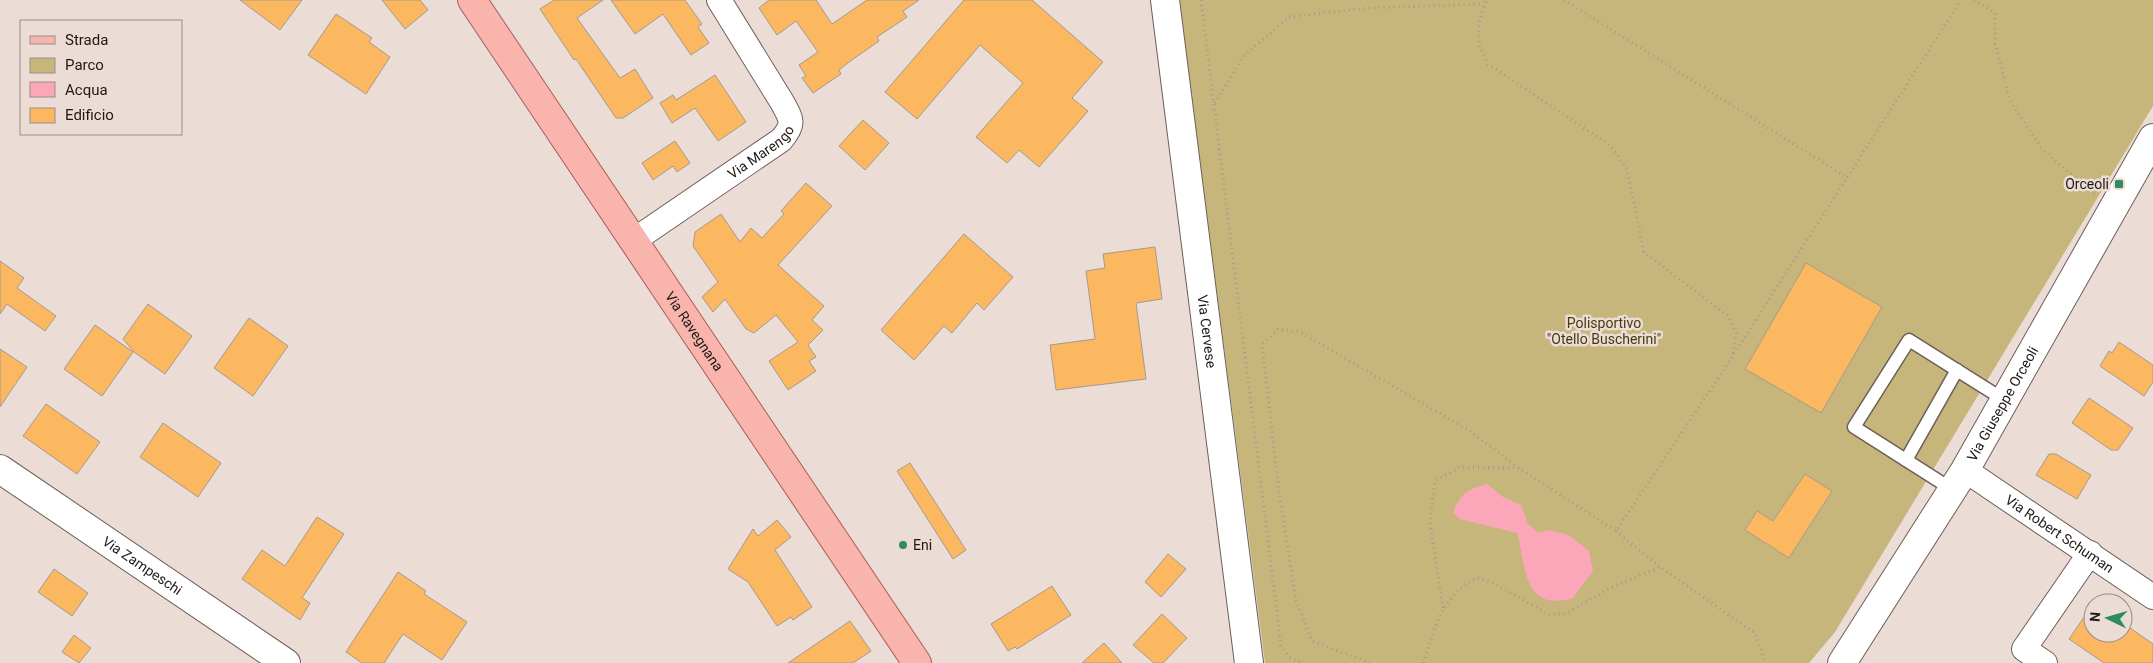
<svg xmlns="http://www.w3.org/2000/svg" width="2153" height="663" viewBox="0 0 2153 663" font-family="Roboto,sans-serif">
	<rect width="100%" height="100%" fill="#ebdcd5"/>
	<polygon fill="#c7b67c" points="1179,0 2153,0 2153,106 1835,632 1809,663 1265,663"/>
	<path fill="#fca6ba" d="M1487 484 1503 497 1521 505 1528 524 1538 533 1549 530 1569 535 1589 551 1593 571 1572 599C1565 600 1555 602 1548 600 1522 594 1524 553 1517 533L1460 519 1453 513C1461 493 1466 490 1487 484Z"/>
	<g fill="#fbb861" stroke="#a49a90">
		<polygon points="240,0 302,0 280,30"/>
		<polygon points="382,0 420,0 428,10 405,29"/>
		<polygon points="554,0 603,0 577,18 620,78 635,69 653,98 623,118 616,118 576,59 574,60 540,9"/>
		<polygon points="611,0 685,0 702,24 698,27 709,43 691,55 663,14 635,34"/>
		<polygon points="769,0 816,0 832,24 867,0 919,0 903,11 907,17 877,37 879,41 849,62 839,70 841,74 813,93 802,78 806,76 799,65 818,52 796,21 777,35 759,8"/>
		<polygon points="964,0 1032,0 1103,62 1072,98 1088,111 1039,167 1019,150 1007,163 976,137 1023,83 980,45 917,119 885,92"/>
		<polygon points="336,14 372,38 369,42 390,57 366,94 308,55"/>
		<polygon points="715,75 746,122 718,141 695,108 672,123 660,103 673,95 676,100"/>
		<polygon points="863,120 889,143 865,170 839,146"/>
		<polygon points="675,141 690,163 677,172 673,166 653,180 642,163"/>
		<polygon points="806,183 832,206 778,265 824,306 812,320 823,330 808,345 816,357 809,361 816,371 788,390 769,361 798,342 776,315 754,333 746,329 725,299 713,312 702,297 718,282 693,246 695,232 721,214 740,242 751,228 762,238 784,214 781,211"/>
		<polygon points="964,234 1013,277 984,310 977,303 952,333 944,326 914,360 881,330"/>
		<polygon points="1155,247 1162,299 1136,303 1146,379 1056,390 1050,345 1095,339 1086,271 1105,268 1103,254"/>
		<polygon points="0,261 24,278 17,288 56,316 45,331 7,304 0,314"/>
		<polygon points="1806,263 1882,307 1821,413 1745,369"/>
		<polygon points="148,304 192,336 165,374 134,352 123,339"/>
		<polygon points="249,318 288,346 253,396 214,368"/>
		<polygon points="95,325 133,352 102,396 64,369"/>
		<polygon points="2119,342 2153,365 2153,382 2144,396 2100,366 2109,351 2112,353"/>
		<polygon points="0,349 27,367 0,407"/>
		<polygon points="2089,398 2133,428 2118,450 2111,450 2072,423"/>
		<polygon points="46,404 100,442 77,474 23,436"/>
		<polygon points="163,423 221,463 198,497 140,457"/>
		<polygon points="2049,454 2056,454 2091,475 2077,499 2036,475"/>
		<polygon points="910,463 966,550 953,559 897,471"/>
		<polygon points="1805,474 1832,491 1789,558 1745,530 1757,511 1773,521"/>
		<polygon points="317,517 344,534 302,598 310,603 300,620 242,579 262,550 285,566"/>
		<polygon points="777,520 791,537 775,550 812,607 793,620 791,617 777,626 748,582 728,569 753,529 758,536"/>
		<polygon points="1168,554 1186,569 1161,597 1145,582"/>
		<polygon points="54,569 88,593 72,616 38,592"/>
		<polygon points="398,572 426,591 424,594 467,622 442,660 403,634 384,663 362,663 346,652"/>
		<polygon points="1052,586 1071,615 1017,649 1015,647 1008,651 991,624"/>
		<polygon points="2093,604 2093,633 2123,633 2123,623 2153,644 2153,663 2104,663 2069,639"/>
		<polygon points="1162,614 1187,638 1163,663 1154,663 1133,645"/>
		<polygon points="850,621 871,651 853,663 788,663"/>
		<polygon points="74,635 91,648 79,663 62,652"/>
		<polygon points="1104,643 1122,663 1082,663"/>
	</g>
	<g fill="none" stroke-linecap="round" stroke-linejoin="round">
		<defs>
			<g id="service">
				<polyline points="1906,460 1957,370"/>
				<polyline points="1953,490 1854,427 1909,340 2006,401"/>
			</g>
			<g id="minor">
				<path id="s1" d="M633 241 781 140C795 124 792 120 782 102L719 0"/>
				<path id="s2" d="M1965 470 2153 597"/>
				<polyline points="2045,663 2024,649 2090,553"/>
			</g>
			<g id="tertiary">
				<path id="s3" d="M0 469 286 663"/>
				<path id="s4" d="M1842 663 1965 470 2153 138"/>
			</g>
			<g id="secondary">
				<path id="s5" d="M1165 0 1249 663"/>
			</g>
			<g id="primary">
				<path id="s6" d="M472 0 917 663"/>
			</g>
		</defs>
		<use href="#service" stroke="#6c5f59" stroke-width="15"/>
		<use href="#minor" stroke="#6c5f59" stroke-width="26"/>
		<use href="#tertiary" stroke="#6c5f59" stroke-width="30"/>
		<use href="#secondary" stroke="#6c5f59" stroke-width="30"/>
		<use href="#primary" stroke="#aa5d55" stroke-width="30"/>
		<g stroke="#a49993" stroke-width="3" stroke-dasharray="1 4" stroke-linecap="butt">
			<polyline points="1201,0 1281,646 1290,657 1302,663"/>
			<polyline points="1564,0 1848,178"/>
			<polyline points="1974,0 1995,13 1995,44 2010,101 2042,149 2094,194"/>
			<polyline points="1215,103 1243,57 1289,17 1367,8 1483,4"/>
			<polyline points="1734,354 1961,0"/>
			<polyline points="1616,531 1660,567"/>
			<polyline points="1443,608 1430,523 1435,481 1460,467 1519,468"/>
			<polyline points="1370,663 1312,641 1296,600 1280,499 1262,345 1278,329 1300,332 1470,431 1519,468 1616,531 1733,356 1736,333 1728,316 1644,252 1627,169 1611,146 1488,64 1479,45 1479,23 1486,0"/>
			<path d="M1423 663C1436 627 1440 597 1477 578L1493 583 1550 615 1567 613 1608 589 1660 567 1755 633 1765 660V663"/>
		</g>
		<use href="#service" stroke="#fff" stroke-width="12"/>
		<use href="#minor" stroke="#fff" stroke-width="24"/>
		<use href="#tertiary" stroke="#fff" stroke-width="28"/>
		<use href="#secondary" stroke="#fff" stroke-width="28"/>
		<use href="#primary" stroke="#f9b4ad" stroke-width="28"/>
	</g>
	<g fill="#2f8b62" stroke="#ebdcd5" stroke-width="2">
		<rect x="2114" y="179" width="10" height="10" rx="2.5"/>
		<circle cx="903" cy="545" r="5"/>
	</g>
	<g text-anchor="middle" dominant-baseline="central" stroke-width="5" stroke-linejoin="round" paint-order="stroke">
		<g font-size="14" fill="#1e1916" stroke="#ebdcd5">
			<text stroke="none"><textPath href="#s1" startOffset="156">Via Marengo</textPath></text>
			<text stroke="none"><textPath href="#s6" startOffset="399">Via Ravegnana</textPath></text>
			<text stroke="none"><textPath href="#s5" startOffset="334">Via Cervese</textPath></text>
			<text stroke="none"><textPath href="#s4" startOffset="305">Via Giuseppe Orceoli</textPath></text>
			<text stroke="none"><textPath href="#s2" startOffset="114">Via Robert Schuman</textPath></text>
			<text stroke="none"><textPath href="#s3" startOffset="172">Via Zampeschi</textPath></text>
		</g>
		<g font-size="14" fill="#1e1916" stroke="#ebdcd5" text-anchor="end">
			<text x="2109" y="184">Orceoli</text>
			<text x="913" y="545" text-anchor="start">Eni</text>
		</g>
		<g font-size="14" fill="#463a0c" stroke="#ebdcd5">
			<text x="1604" y="323">Polisportivo<tspan x="1604" dy="16">"Otello Buscherini"</tspan></text>
		</g>
	</g>
	<rect x="20" y="20" width="162" height="115" fill="#ebdcd5" stroke="#998e89"/>
	<rect x="30" y="36" width="25" height="8" fill="#f9b4ad" stroke="#998e89"/>
	<text x="65" y="45" font-size="15" fill="#1e1916">Strada</text>
	<rect x="30" y="58" width="25" height="15" fill="#c7b67c" stroke="#998e89"/>
	<text x="65" y="70" font-size="15" fill="#1e1916">Parco</text>
	<rect x="30" y="82" width="25" height="15" fill="#fca6ba" stroke="#998e89"/>
	<text x="65" y="95" font-size="15" fill="#1e1916">Acqua</text>
	<rect x="30" y="108" width="25" height="15" fill="#fbb861" stroke="#998e89"/>
	<text x="65" y="120" font-size="15" fill="#1e1916">Edificio</text>
	<g transform="translate(2108 618) rotate(275)"><circle r="24" fill="#ebdcd5" stroke="#998e89"/>
	<path d="M0-4L9 19L0 12L-9 19Z" fill="#2f8b62"/>
	<text y="-8" font-size="14" font-weight="bold" text-anchor="middle" fill="#1e1916">N</text>
	</g>
</svg>
